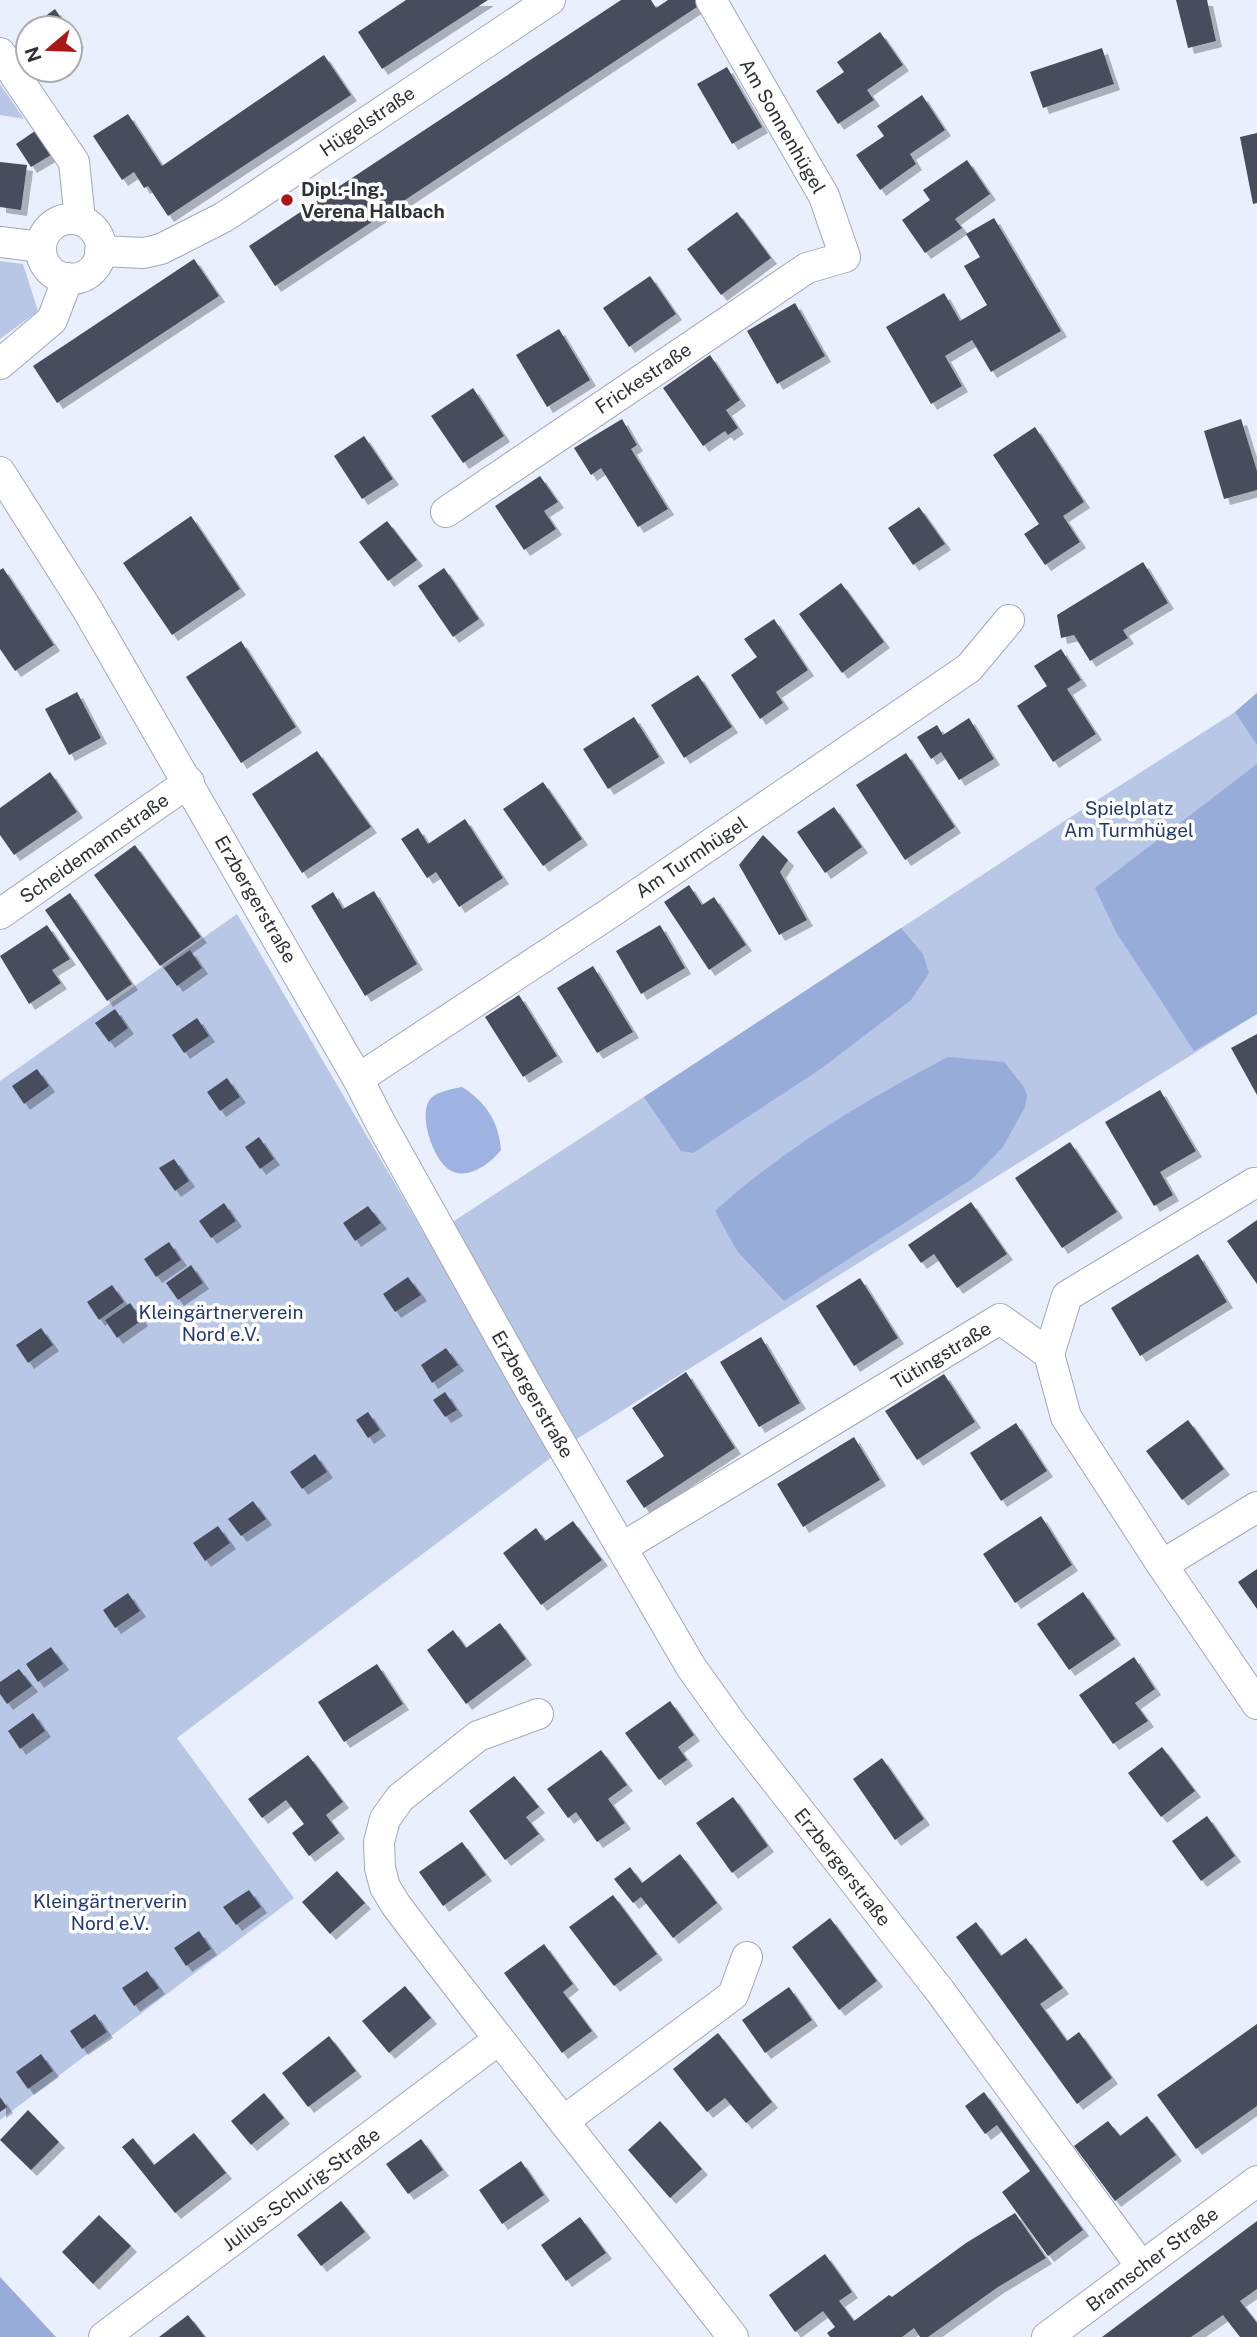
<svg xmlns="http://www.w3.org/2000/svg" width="1257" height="2337" viewBox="0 0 1257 2337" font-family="'Public Sans',sans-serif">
	<defs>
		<filter id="shadow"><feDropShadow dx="6" dy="6" stdDeviation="0" flood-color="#0004"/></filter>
	</defs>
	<rect width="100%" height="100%" fill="#e9effd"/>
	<g fill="#b8c7e6">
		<polygon points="0,84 24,119 0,115"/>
		<polygon points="0,261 23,264 38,311 0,339"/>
		<polygon points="1257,693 1257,1014 572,1442 177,1738 294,1898 0,2120 0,1081 237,914 511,1382 533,1365 451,1223 1066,820 1235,712"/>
	</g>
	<g fill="#97acd9">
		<polygon points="1257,693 1257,745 1235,712"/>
		<polygon points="1257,764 1257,1014 1194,1051 1116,932 1095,888"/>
		<polygon points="901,928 923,954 929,973 911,1000 822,1068 693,1153 681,1151 644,1097"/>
		<path d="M948 1057 1004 1062 1024 1087 1027 1096 1025 1107 1003 1147 972 1179 784 1301 737 1251 715 1211C784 1148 866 1100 948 1057Z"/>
		<polygon points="0,2277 56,2337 0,2337"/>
	</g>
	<path fill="#9eb3e1" d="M462 1087C486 1102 499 1122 501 1150 490 1164 466 1182 448 1169 433 1158 417 1113 431 1098 439 1091 452 1089 462 1087Z"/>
	<g fill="#474e5b" filter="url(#shadow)">
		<polygon points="406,0 488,0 382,69 358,32"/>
		<polygon points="621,0 651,0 656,8 668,0 697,0 700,5 275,286 249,246"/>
		<polygon points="1176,0 1207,0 1216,41 1188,48"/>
		<polygon points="55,9 68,28 29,28"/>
		<polygon points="70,31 78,42 70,47"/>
		<polygon points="880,32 903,65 867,90 874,100 838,124 816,91 844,72 837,62"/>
		<polygon points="1102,48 1114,84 1043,108 1030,72"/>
		<polygon points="324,55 351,95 168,216 148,186 144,188 134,172 122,180 93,136 128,114 162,166"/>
		<polygon points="727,67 762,127 732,144 697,84"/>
		<polygon points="922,95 945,130 910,154 916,164 880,190 856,155 884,136 877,126"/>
		<polygon points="35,131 51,155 31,167 16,144"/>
		<polygon points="1257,133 1257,203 1253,204 1240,137"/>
		<polygon points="967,160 990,194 955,219 962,228 925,253 902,220 930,200 923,190"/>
		<polygon points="0,162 27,165 21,210 0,207"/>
		<polygon points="737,212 771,258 721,295 687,249"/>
		<polygon points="994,218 1061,331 991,372 972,340 945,356 962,386 931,404 886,327 944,293 960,321 987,305 964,266 980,257 966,234"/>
		<polygon points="194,259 219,296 57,403 33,366"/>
		<polygon points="650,276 676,314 629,347 603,308"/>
		<polygon points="795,303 825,356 777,384 747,331"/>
		<polygon points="559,329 590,380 547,407 516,355"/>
		<polygon points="710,355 740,400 726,410 738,428 728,435 725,431 703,446 663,388"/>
		<polygon points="473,388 504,436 463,463 431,416"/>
		<polygon points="622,419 637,445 631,449 668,509 638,527 601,468 591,475 574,448"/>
		<polygon points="1241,419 1257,471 1257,490 1224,499 1204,431"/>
		<polygon points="1035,427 1084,502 1063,516 1080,542 1045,565 1024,534 1039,524 993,455"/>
		<polygon points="364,436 393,479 362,499 334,456"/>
		<polygon points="540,476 558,502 544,511 556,529 524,550 495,506"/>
		<polygon points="919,507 945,544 913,565 888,528"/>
		<polygon points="191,516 240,589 172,635 123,563"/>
		<polygon points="387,521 417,560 388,581 359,542"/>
		<polygon points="1143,562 1168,603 1123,630 1128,638 1090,661 1074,635 1061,638 1057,615"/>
		<polygon points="3,568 54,645 15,671 0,649 0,570"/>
		<polygon points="444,568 479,619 453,637 418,586"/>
		<polygon points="841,583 884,642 842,673 799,614"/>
		<polygon points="774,619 808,670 776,692 783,703 760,719 731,675 757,657 744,639"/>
		<polygon points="241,641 296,727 241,763 186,677"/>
		<polygon points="1061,649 1081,680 1067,689 1096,734 1053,762 1017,706 1047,686 1034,666"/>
		<polygon points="698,675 732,727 684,758 651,705"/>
		<polygon points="77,692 101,738 69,755 45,709"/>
		<polygon points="634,717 659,757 608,789 583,749"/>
		<polygon points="969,718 994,759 959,780 941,752 931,759 917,737 937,725 943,735"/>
		<polygon points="317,751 371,827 302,873 252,794"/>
		<polygon points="906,753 955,827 905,860 856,785"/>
		<polygon points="50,772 77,812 14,855 0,835 0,808"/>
		<polygon points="543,782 582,839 543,866 503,809"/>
		<polygon points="834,807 862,847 825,873 797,832"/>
		<polygon points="465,819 503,878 459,907 436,872 427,878 401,839 418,828 428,844"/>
		<polygon points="763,835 788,860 780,872 807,920 779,935 739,865"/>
		<polygon points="135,845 201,937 160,966 94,875"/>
		<polygon points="689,885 702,905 714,897 746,945 709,970 664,902"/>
		<polygon points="374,891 417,964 365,996 311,906 333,892 343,909"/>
		<polygon points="70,893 132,984 107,1001 45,910"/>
		<polygon points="47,925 70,959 52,970 61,983 29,1004 0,956"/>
		<polygon points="660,925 685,968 641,994 616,951"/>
		<polygon points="190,950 202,968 177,986 164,968"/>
		<polygon points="593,966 633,1032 597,1053 557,988"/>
		<polygon points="519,995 557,1056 523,1077 485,1017"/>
		<polygon points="115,1009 128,1028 109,1042 95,1023"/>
		<polygon points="197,1018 209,1036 184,1053 172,1035"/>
		<polygon points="1257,1034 1257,1095 1231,1048"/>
		<polygon points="37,1069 49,1086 24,1104 12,1086"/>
		<polygon points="227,1078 240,1097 220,1111 207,1092"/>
		<polygon points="1160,1090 1196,1151 1160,1172 1173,1195 1154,1206 1105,1122"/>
		<polygon points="259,1137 274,1159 260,1169 245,1147"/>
		<polygon points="1070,1142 1117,1212 1062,1248 1015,1178"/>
		<polygon points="174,1159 189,1181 175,1191 159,1168"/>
		<polygon points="971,1202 1007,1254 957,1288 934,1254 921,1263 908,1245"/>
		<polygon points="224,1203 236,1221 211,1238 199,1221"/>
		<polygon points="368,1206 381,1223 355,1241 343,1223"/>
		<polygon points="1257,1220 1257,1284 1227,1241"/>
		<polygon points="169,1242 181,1260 156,1277 144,1259"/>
		<polygon points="1198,1254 1227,1302 1140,1356 1111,1308"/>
		<polygon points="191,1265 203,1283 178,1300 166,1283"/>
		<polygon points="408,1277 421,1295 395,1312 383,1294"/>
		<polygon points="860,1278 898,1338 854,1366 816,1306"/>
		<polygon points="112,1285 124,1302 99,1320 87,1302"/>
		<polygon points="130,1303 142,1320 117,1338 105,1320"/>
		<polygon points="41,1328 53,1345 28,1363 16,1345"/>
		<polygon points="761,1337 800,1403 759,1427 720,1362"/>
		<polygon points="446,1348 458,1365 432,1383 421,1365"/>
		<polygon points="686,1372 735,1448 644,1508 626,1481 664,1456 632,1408"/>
		<polygon points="944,1374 975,1422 917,1460 885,1411"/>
		<polygon points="445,1392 457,1410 445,1417 433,1400"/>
		<polygon points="368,1412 380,1430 368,1438 356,1420"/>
		<polygon points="1188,1420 1224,1469 1182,1500 1146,1451"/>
		<polygon points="1016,1423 1047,1471 1001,1501 970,1453"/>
		<polygon points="854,1437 880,1480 803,1527 777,1484"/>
		<polygon points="315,1454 327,1472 302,1489 290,1472"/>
		<polygon points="253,1501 266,1519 241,1536 228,1519"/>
		<polygon points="1041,1516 1072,1565 1015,1603 983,1554"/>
		<polygon points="573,1521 602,1560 541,1605 503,1553 536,1528 545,1541"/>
		<polygon points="218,1526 230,1543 205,1561 193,1543"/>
		<polygon points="1257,1569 1257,1609 1238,1582"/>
		<polygon points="1083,1592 1115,1639 1069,1670 1037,1624"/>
		<polygon points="128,1593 140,1611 115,1628 103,1610"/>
		<polygon points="500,1623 526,1659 466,1704 427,1650 453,1630 466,1648"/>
		<polygon points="51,1647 63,1664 38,1682 26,1664"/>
		<polygon points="1134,1657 1155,1689 1135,1703 1148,1721 1113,1744 1079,1695"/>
		<polygon points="377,1664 403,1704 344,1742 318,1702"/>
		<polygon points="19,1669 32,1686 7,1704 0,1694 0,1682"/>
		<polygon points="670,1701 694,1735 678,1747 687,1760 659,1780 625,1733"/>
		<polygon points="33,1713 45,1731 20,1749 8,1731"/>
		<polygon points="1162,1747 1195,1791 1161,1817 1128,1773"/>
		<polygon points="601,1750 627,1785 608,1799 625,1823 597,1842 576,1812 568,1818 547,1789"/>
		<polygon points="308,1755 343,1802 326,1815 339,1833 309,1856 292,1833 304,1824 286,1800 262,1818 248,1799"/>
		<polygon points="882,1758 924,1819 895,1840 853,1779"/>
		<polygon points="514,1776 539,1807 526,1817 539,1834 505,1860 469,1811"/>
		<polygon points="733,1797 768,1846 732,1873 696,1823"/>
		<polygon points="1207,1816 1235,1856 1201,1881 1172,1841"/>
		<polygon points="462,1842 486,1875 443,1906 419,1872"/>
		<polygon points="680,1854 717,1903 673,1938 641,1897 633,1903 614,1879 630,1867 642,1883"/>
		<polygon points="337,1871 365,1903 330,1934 302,1902"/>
		<polygon points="249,1890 261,1907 236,1925 223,1907"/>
		<polygon points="613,1895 657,1954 614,1986 569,1927"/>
		<polygon points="830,1918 877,1981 839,2010 792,1947"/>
		<polygon points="976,1922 1001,1956 1026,1938 1063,1988 1040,2004 1067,2041 1079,2032 1112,2078 1077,2104 956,1937"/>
		<polygon points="199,1931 211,1949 186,1966 174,1948"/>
		<polygon points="544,1944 573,1984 563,1992 592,2031 562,2053 504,1973"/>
		<polygon points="147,1971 159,1988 134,2006 122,1988"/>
		<polygon points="405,1986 431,2018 389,2053 362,2021"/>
		<polygon points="789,1987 812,2020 765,2053 742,2020"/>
		<polygon points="95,2014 107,2032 82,2049 70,2031"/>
		<polygon points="1257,2024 1257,2106 1196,2149 1157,2095"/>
		<polygon points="718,2033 772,2102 746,2123 725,2098 707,2112 673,2069"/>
		<polygon points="329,2036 356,2071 308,2107 282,2073"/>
		<polygon points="41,2054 53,2071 28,2089 16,2072"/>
		<polygon points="984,2092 1083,2230 1048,2256 1002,2192 1030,2171 997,2125 985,2134 965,2106"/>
		<polygon points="264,2093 284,2118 251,2145 231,2121"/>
		<polygon points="0,2097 7,2107 0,2112"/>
		<polygon points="28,2110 59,2142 31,2170 0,2140"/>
		<polygon points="1147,2116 1176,2155 1115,2201 1074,2146 1108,2121 1120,2136"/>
		<polygon points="660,2121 702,2169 670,2198 628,2150"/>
		<polygon points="194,2133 226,2173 175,2213 122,2147 133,2138 154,2165"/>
		<polygon points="421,2139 443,2170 408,2194 386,2164"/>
		<polygon points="521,2161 544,2195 502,2224 479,2190"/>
		<polygon points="341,2201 365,2232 321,2266 297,2235"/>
		<polygon points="1015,2213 1046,2258 998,2287 928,2337 920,2337 914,2328 902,2337 830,2337 827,2333 835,2327 823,2311 795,2332 769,2295 825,2254 852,2292 839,2301 854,2321 889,2295 892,2297 966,2243"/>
		<polygon points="99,2215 131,2246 93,2284 62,2252"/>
		<polygon points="580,2217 606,2253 566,2281 541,2245"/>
		<polygon points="1257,2221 1257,2289 1240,2301 1257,2323 1257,2337 1240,2337 1223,2315 1191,2337 1102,2337"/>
		<polygon points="188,2315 205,2337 159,2337"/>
	</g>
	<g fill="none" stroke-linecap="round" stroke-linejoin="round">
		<defs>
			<g id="minor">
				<polyline points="0,53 74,162 80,220"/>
				<circle cx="71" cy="249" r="30"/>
				<polyline points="0,242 41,247"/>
				<polyline points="100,251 144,253 161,249 224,217 550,0"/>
				<polyline points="0,364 52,320 68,278"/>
				<polyline points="0,472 87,609 358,1079 381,1124 532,1394 691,1667 733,1726 940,1991 1141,2266"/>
				<polyline points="446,512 807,268 845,257 824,196 711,0"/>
				<polyline points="0,914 189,782"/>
				<polyline points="358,1079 610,913 969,668 1009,620"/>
				<polyline points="1049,1354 1067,1296 1254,1183"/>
				<polyline points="623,1547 1000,1319 1049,1354 1066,1417 1162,1565 1257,1704"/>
				<polyline points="1162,1565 1257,1507"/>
				<path d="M538 1714 478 1736 400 1798 385 1819 379 1842 380 1868 385 1887 396 1905C506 2051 621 2193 733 2337"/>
				<polyline points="565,2120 733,1995 747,1957"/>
				<polyline points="104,2337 498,2040"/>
				<polyline points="1047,2337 1257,2181"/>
			</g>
		</defs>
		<use href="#minor" stroke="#a0a8b8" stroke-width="32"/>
		<use href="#minor" stroke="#fff" stroke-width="30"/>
	</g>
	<circle fill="#aa1719" stroke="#fff" stroke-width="2.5" cx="287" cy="200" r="7"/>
	<g text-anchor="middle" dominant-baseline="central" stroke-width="7" stroke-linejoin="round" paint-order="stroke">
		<g font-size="19" fill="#2e3238" stroke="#fff">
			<text transform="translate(367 121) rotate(-34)">Hügelstraße</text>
			<text transform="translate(783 126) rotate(60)">Am Sonnenhügel</text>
			<text transform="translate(643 378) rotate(-34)">Frickestraße</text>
			<text transform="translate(94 848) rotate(-35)">Scheidemannstraße</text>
			<text transform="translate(691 857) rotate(-34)">Am Turmhügel</text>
			<text transform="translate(256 899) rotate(60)">Erzbergerstraße</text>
			<text transform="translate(941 1355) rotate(-31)">Tütingstraße</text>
			<text transform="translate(533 1394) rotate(60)">Erzbergerstraße</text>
			<text transform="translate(843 1867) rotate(52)">Erzbergerstraße</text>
			<text transform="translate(301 2189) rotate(-37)">Julius-Schurig-Straße</text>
			<text transform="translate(1152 2259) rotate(-37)">Bramscher Straße</text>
		</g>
		<g font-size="19" font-weight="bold" fill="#2e3238" stroke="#fff" text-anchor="start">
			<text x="301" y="189">Dipl.-Ing.<tspan x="301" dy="22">Verena Halbach</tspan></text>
		</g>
		<g font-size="19" fill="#233971" stroke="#fff">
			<text x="1129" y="808">Spielplatz<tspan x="1129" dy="22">Am Turmhügel</tspan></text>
			<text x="221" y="1312">Kleingärtnerverein<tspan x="221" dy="22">Nord e.V.</tspan></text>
			<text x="110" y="1901">Kleingärtnerverin<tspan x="110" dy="22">Nord e.V.</tspan></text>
		</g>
	</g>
	<g transform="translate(49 49) rotate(251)"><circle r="33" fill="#ffffff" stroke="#abadaf" stroke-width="2"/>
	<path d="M0-5L12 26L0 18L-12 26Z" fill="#aa1719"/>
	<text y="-10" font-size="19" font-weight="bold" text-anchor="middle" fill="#2e3238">N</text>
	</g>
</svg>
